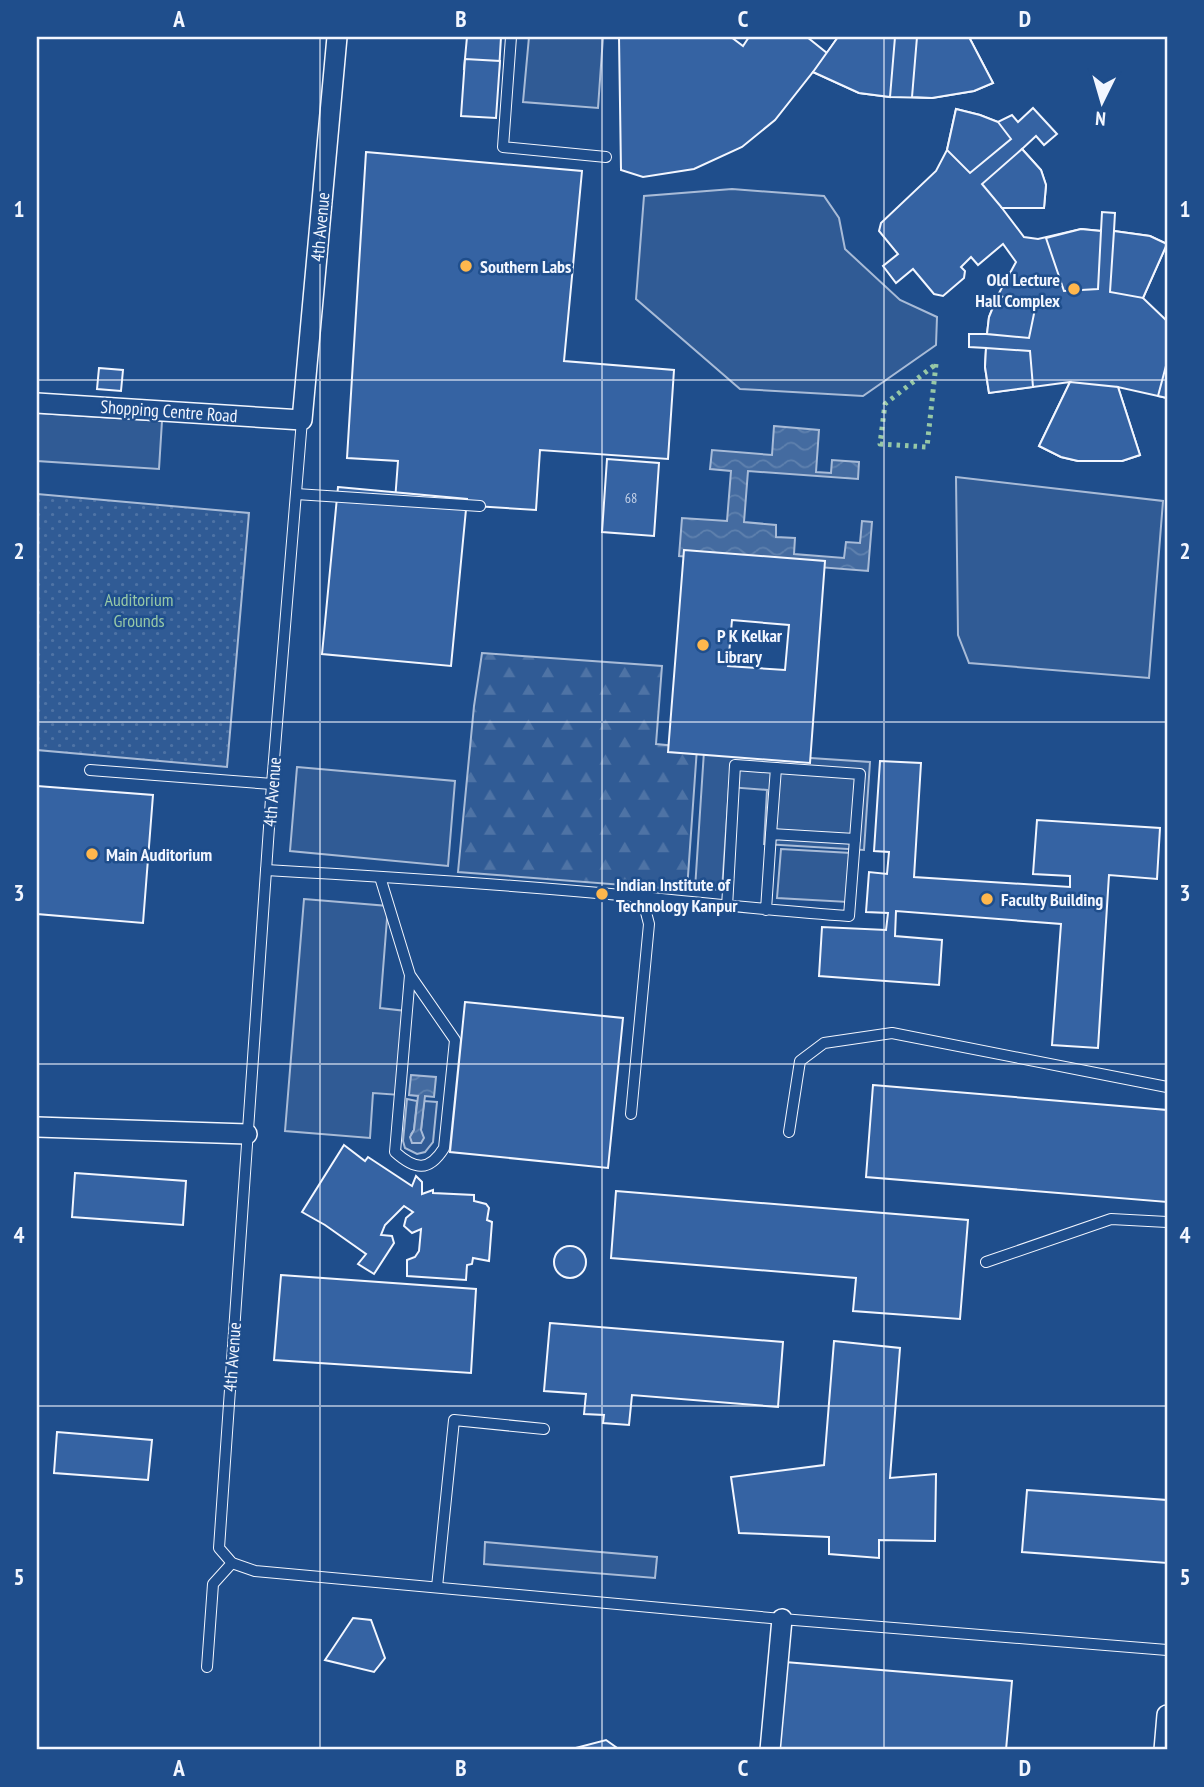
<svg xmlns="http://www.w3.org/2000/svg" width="1204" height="1787" viewBox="0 0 1204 1787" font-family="'PT Sans Narrow',sans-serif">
	<defs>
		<pattern id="forest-firs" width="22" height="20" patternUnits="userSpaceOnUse" patternTransform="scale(1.75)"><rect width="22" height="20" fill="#305b95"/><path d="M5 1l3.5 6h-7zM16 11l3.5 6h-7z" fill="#4e73a5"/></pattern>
		<pattern id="park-dots" width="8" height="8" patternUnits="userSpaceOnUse" patternTransform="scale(1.75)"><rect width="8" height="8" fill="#305b95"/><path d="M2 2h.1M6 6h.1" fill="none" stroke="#4e73a5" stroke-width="1.8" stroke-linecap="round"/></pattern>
		<pattern id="water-waves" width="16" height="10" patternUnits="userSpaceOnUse" patternTransform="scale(1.75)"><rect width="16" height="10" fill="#446ba0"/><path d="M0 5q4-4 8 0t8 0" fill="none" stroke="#5f81ae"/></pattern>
	</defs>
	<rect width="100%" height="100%" fill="#1f4e8c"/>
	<g fill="#305b95" stroke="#a8bbd7" stroke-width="2">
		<polygon points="529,37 603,37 598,108 523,102"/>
		<polygon points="732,189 824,196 839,218 845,249 900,300 937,317 936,345 863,396 740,389 636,299 644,196"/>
		<polygon points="37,413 162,421 159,469 37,461"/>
		<polygon points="956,477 1163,501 1149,678 969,663 958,635"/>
		<polygon points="704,751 870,762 864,850 764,844 767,790 729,787 722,890 695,889"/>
		<polygon points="297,767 455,781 448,866 290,851"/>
		<polygon points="781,849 851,853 848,902 777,898"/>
		<polygon points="304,899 388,906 380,1008 406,1011 400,1095 373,1093 370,1138 285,1131"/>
		<polygon points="407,1099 417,1101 414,1130 412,1133 421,1130 424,1101 437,1102 433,1142 425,1152 417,1154 405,1148 403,1141"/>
		<polygon points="485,1542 657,1557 655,1578 484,1564"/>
	</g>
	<polygon fill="url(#forest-firs)" stroke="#a8bbd7" stroke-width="2" points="482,653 662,666 656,744 697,748 687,890 458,872 474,706"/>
	<polygon fill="url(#park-dots)" stroke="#a8bbd7" stroke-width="2" points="37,494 249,513 227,767 37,750"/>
	<g fill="url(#water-waves)" stroke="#a8bbd7" stroke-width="2">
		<polygon points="774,426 819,430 816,472 831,473 832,460 859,462 858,479 748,471 744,522 776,525 776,537 795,538 794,554 844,558 846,542 860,543 862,521 872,522 868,571 679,556 682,518 727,521 731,471 710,469 712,450 772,455"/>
		<polygon points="411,1075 436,1077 434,1097 425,1096 421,1130 424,1138 421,1143 412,1143 410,1137 414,1130 418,1096 409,1095"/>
	</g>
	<g fill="#3563a3" stroke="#f2f6ff" stroke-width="2" fill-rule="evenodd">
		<polygon points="467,37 501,37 499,71 464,69"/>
		<polygon points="619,37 731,37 743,46 749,37 807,37 827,53 838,37 969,37 993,83 974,91 932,98 890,97 859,93 813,72 775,120 742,147 694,169 643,177 621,170"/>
		<polygon points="838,37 895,37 890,97 859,93 813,72"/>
		<polygon points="917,37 969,37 993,83 974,91 932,98 912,97"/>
		<polygon points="465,59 500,61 496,118 461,116"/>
		<polygon points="1033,108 1057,134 1044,145 1036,136 1022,149 1041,170 1046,185 1044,208 1002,208 1024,237 1038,239 1081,229 1101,231 1102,212 1115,213 1114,231 1150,236 1167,244 1143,298 1167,321 1167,398 1118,387 1140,455 1122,461 1078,461 1061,457 1039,446 1070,382 989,393 985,367 986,348 969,347 969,334 987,334 989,317 998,295 1016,262 1003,244 978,265 971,257 961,267 965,271 964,278 943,296 934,294 913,269 896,283 883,266 898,254 879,231 881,223 936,171 947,150 956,109 980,115 998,122 1012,115 1018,122"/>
		<polygon points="956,109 980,115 998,122 1011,139 970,173 947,150"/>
		<polygon points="1022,149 1041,170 1046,185 1044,208 1002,208 982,184"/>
		<polygon points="366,152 582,171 564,361 674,370 668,459 540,450 536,510 395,501 398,461 347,458"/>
		<polygon points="1081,229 1101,231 1098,289 1064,291 1046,238"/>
		<polygon points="1114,231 1150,236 1167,244 1143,298 1110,292"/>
		<polygon points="998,295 1035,309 1029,338 987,334 989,317"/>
		<polygon points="986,348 1030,351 1033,387 989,393 985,367"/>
		<polygon points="1167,362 1167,398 1158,396"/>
		<polygon points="99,368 123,370 121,391 97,389"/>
		<polygon points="1070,382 1118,387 1140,455 1122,461 1078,461 1061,457 1039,446"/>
		<polygon points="607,459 659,463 654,536 602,532"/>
		<polygon points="338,487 467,499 451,666 322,654"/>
		<path d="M684 550 825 561 810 763 668 752ZM732 620 789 625 785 670 728 666Z"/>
		<polygon points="880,761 921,763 914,877 1070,887 1070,876 1033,874 1037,820 1160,828 1157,879 1109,875 1098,1048 1052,1045 1061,924 896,911 895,936 942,940 939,985 819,976 822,927 886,930 888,913 866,912 869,872 887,874 889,852 874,851"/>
		<polygon points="37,786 153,795 143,923 37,914"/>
		<polygon points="465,1002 623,1018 608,1168 450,1152"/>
		<polygon points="873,1085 1167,1110 1167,1202 866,1177"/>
		<polygon points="344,1145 365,1161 368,1157 412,1186 416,1176 422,1182 422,1194 433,1190 433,1193 474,1195 474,1201 486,1204 489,1208 487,1220 492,1222 489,1261 473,1258 472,1264 467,1265 466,1280 407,1276 407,1260 415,1257 419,1251 421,1229 412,1233 404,1226 406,1218 413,1212 404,1206 385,1225 381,1235 392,1236 394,1243 374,1274 358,1264 366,1254 325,1225 302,1212"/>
		<polygon points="75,1173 186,1181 183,1225 72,1217"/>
		<polygon points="616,1191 968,1220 960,1319 853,1311 856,1278 611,1258"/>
		<circle cx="570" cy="1262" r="16"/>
		<polygon points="281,1275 476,1289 471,1373 274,1360"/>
		<polygon points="550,1323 783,1342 778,1407 632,1395 629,1425 603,1423 604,1415 584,1414 586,1394 544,1391"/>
		<polygon points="834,1341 900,1348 890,1478 936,1474 935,1541 879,1540 879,1558 829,1554 829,1537 739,1533 731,1477 824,1465"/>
		<polygon points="57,1432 152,1440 148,1480 54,1473"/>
		<polygon points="1027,1490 1167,1500 1167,1563 1022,1552"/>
		<polygon points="353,1618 371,1620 385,1658 374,1672 325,1660"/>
		<polygon points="785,1662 1012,1681 1006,1750 778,1750"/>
		<polygon points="606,1740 620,1750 568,1750"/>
	</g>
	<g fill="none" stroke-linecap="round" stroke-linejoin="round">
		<defs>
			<g id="service">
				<polyline points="511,37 503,147 606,157"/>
				<polyline points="302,420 272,784 219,1548 232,1563 255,1571 782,1619 1167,1650"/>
				<polyline points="296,494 480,506"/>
				<polyline points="776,768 860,774 855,839"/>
				<polyline points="90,770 272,784"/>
				<path d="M266 870C392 877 517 885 642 897 711 904 780 911 849 916L855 839 771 834 766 910"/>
				<path d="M380 877 410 975 395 1152C415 1170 429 1172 444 1148L455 1040 410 975"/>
				<polyline points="727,907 735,765 776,768 771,834"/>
				<polyline points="631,1114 649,924 642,897"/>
				<polyline points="789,1132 800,1061 824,1043 892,1033 1167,1087"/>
				<polyline points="986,1262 1111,1219 1167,1222"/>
				<polyline points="437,1587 454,1420 544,1429"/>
				<polyline points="207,1667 213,1584 232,1563"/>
			</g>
			<g id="minor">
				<polyline points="37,403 302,420 337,37"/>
				<polyline points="37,1127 247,1134"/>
				<polyline points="770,1750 782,1619"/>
				<polyline points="1164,1750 1167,1715"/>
			</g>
		</defs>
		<use href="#service" stroke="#f2f6ff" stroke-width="12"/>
		<use href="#minor" stroke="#f2f6ff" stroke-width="22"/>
		<use href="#service" stroke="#1f4e8c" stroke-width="10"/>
		<use href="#minor" stroke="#1f4e8c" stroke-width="19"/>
		<polygon stroke="#97c8a6" stroke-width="5" stroke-dasharray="3.5 5" stroke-linecap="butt" points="936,364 927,447 880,444 885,404"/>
	</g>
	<path fill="none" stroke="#f2f6ff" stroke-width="2" stroke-opacity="0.55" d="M320 37V1750M602 37V1750M884 37V1750M37 380H1167M37 722H1167M37 1064H1167M37 1406H1167"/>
	<g fill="#ffb74d" stroke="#1f4e8c" stroke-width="2.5">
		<circle cx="466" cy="266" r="7"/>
		<circle cx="1074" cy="289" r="7"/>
		<circle cx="703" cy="645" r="7"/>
		<circle cx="92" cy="854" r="7"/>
		<circle cx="602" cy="894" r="7"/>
		<circle cx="987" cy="899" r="7"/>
	</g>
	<g text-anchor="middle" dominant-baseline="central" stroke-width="5" stroke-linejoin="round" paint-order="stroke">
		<g font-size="14" fill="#c3d1e8">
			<text x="631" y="498">68</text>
		</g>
		<g font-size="18" fill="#f2f6ff" stroke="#1f4e8c">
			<text transform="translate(320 227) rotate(-85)">4th Avenue</text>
			<text transform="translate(169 411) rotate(4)">Shopping Centre Road</text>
			<text transform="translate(272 792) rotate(-86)">4th Avenue</text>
			<text transform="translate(232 1357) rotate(-86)">4th Avenue</text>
		</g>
		<g font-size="18" font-weight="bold" fill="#f2f6ff" stroke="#1f4e8c" text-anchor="start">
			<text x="480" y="266">Southern Labs</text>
			<text x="1060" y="279" text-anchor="end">Old Lecture<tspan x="1060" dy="21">Hall Complex</tspan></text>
			<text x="717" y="635">P K Kelkar<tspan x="717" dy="21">Library</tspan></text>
			<text x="106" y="854">Main Auditorium</text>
			<text x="616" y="884">Indian Institute of<tspan x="616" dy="21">Technology Kanpur</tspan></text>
			<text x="1001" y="899">Faculty Building</text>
		</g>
		<g font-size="18" fill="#97c8a6" stroke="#1f4e8c">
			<text x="139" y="599">Auditorium<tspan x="139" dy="21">Grounds</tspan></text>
		</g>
	</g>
	<rect width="1204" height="1787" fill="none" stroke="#1f4e8c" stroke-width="77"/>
	<g transform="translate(1102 102) rotate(185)" stroke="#1f4e8c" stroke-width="5" paint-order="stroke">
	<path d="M0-5L12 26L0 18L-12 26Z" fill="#f2f6ff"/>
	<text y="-10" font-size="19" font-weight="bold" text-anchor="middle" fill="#f2f6ff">N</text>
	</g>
	<rect x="38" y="38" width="1128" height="1710" fill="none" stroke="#f2f6ff" stroke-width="2.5"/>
	<g font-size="23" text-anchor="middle" font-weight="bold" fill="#f2f6ff">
		<text x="179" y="27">A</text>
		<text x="461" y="27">B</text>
		<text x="743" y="27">C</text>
		<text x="1025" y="27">D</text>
		<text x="19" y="217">1</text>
		<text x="1185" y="217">1</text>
		<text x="19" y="559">2</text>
		<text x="1185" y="559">2</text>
		<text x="19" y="901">3</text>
		<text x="1185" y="901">3</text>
		<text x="19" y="1243">4</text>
		<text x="1185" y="1243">4</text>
		<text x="19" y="1585">5</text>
		<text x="1185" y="1585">5</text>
		<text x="179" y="1776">A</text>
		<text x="461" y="1776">B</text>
		<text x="743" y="1776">C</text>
		<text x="1025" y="1776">D</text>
	</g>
</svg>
